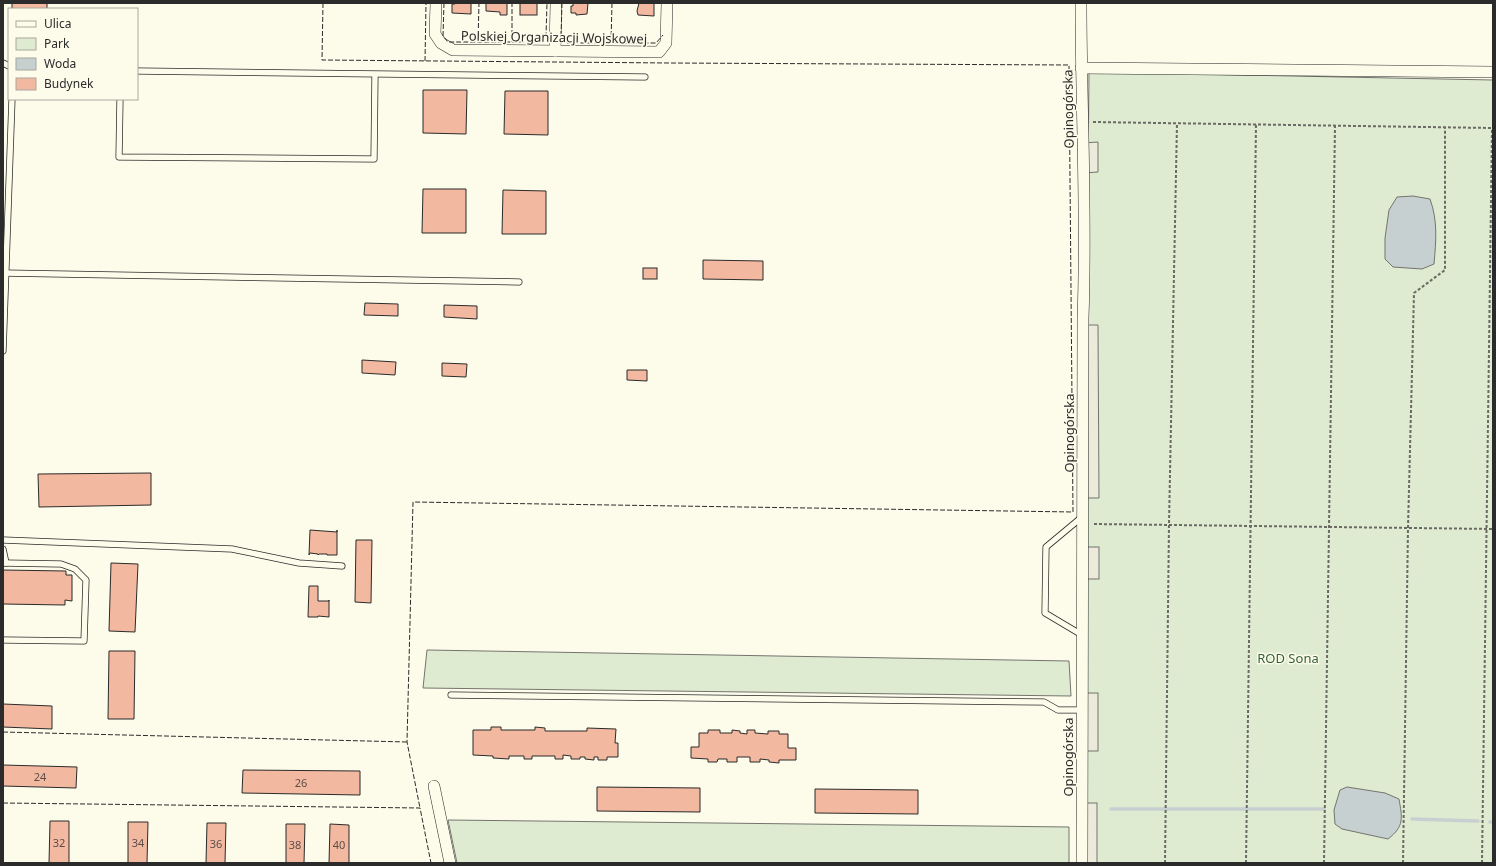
<svg xmlns="http://www.w3.org/2000/svg" width="1496" height="866" viewBox="0 0 1496 866" font-family="'Noto Sans',sans-serif">
	<rect width="100%" height="100%" fill="#fdfbea"/>
	<g fill="#deebd1" stroke="#74746e">
		<polygon points="1089,72 1493,80 1493,863 1082,863"/>
		<polygon points="427,650 1069,661 1071,696 423,688"/>
		<polygon points="448,820 1069,827 1069,863 457,863"/>
	</g>
	<g fill="#eceadb" stroke="#74746e">
		<polygon points="1098,142 1098,172 1083,173 1082,143"/>
		<polygon points="1083,325 1098,325 1099,498 1082,498"/>
		<rect x="1083" y="547" width="16" height="32"/>
		<rect x="1082" y="693" width="16" height="58"/>
		<rect x="1082" y="803" width="15" height="60"/>
	</g>
	<g fill="#c7d0d0" stroke="#74746e">
		<path d="M1413 196 1430 199C1438 221 1436 241 1434 264L1422 269 1393 267 1385 259V238L1389 210 1397 197Z"/>
		<path d="M1347 787 1385 793 1399 799C1402 817 1405 826 1388 839L1342 829 1335 824 1334 810 1340 790Z"/>
	</g>
	<g fill="none" stroke-linecap="round" stroke-linejoin="round">
		<g stroke="#c7d0d0" stroke-width="3.5">
			<polyline points="1111,809 1324,809"/>
			<polyline points="1412,819 1478,821"/>
			<polyline points="1490,822 1493,822"/>
		</g>
	</g>
	<g fill="#f2b8a0" stroke="#2b2b2b">
		<rect x="12" y="3" width="35" height="6"/>
		<polygon points="455,3 471,3 471,14 452,13 452,4 455,4"/>
		<polygon points="486,3 507,3 507,15 500,15 500,12 486,11"/>
		<rect x="520" y="3" width="17" height="12"/>
		<polygon points="573,3 588,3 587,14 576,15 576,13 571,13 571,6 573,6"/>
		<polygon points="639,3 654,3 654,16 638,15 637,11"/>
		<polygon points="423,90 467,90 466,134 423,133"/>
		<polygon points="505,91 548,91 548,135 504,134"/>
		<polygon points="423,189 466,189 466,233 422,233"/>
		<polygon points="503,190 546,191 546,234 502,234"/>
		<polygon points="703,260 763,261 763,280 703,279"/>
		<rect x="643" y="268" width="14" height="11"/>
		<polygon points="365,303 398,304 398,316 364,315"/>
		<polygon points="444,305 477,306 477,319 444,317"/>
		<polygon points="362,360 396,362 395,375 362,373"/>
		<polygon points="442,363 467,364 466,377 442,376"/>
		<polygon points="627,370 647,370 647,381 627,380"/>
		<polygon points="151,473 151,505 39,507 38,474"/>
		<polygon points="310,530 337,532 337,530 337,555 327,555 327,554 319,554 318,555 318,554 310,553 309,555"/>
		<polygon points="356,540 372,540 371,603 355,602"/>
		<polygon points="111,563 138,564 135,632 109,631"/>
		<polygon points="3,570 66,571 66,575 72,575 72,601 65,600 65,605 3,604"/>
		<polygon points="309,586 318,586 318,601 329,601 329,600 329,617 318,616 318,617 308,617"/>
		<polygon points="109,651 135,651 134,719 108,719"/>
		<polygon points="3,704 52,706 52,729 3,727"/>
		<polygon points="491,727 501,727 501,730 535,730 535,727 545,728 545,731 587,731 587,728 616,729 615,743 618,743 618,757 607,757 607,760 598,760 598,757 594,757 594,760 585,759 585,757 580,757 580,759 571,759 571,756 563,755 563,759 555,759 555,756 532,756 532,759 524,759 524,756 509,756 509,759 493,758 493,756 473,755 473,730 491,730"/>
		<polygon points="708,730 720,730 720,733 732,733 732,730 740,731 740,733 747,734 747,730 755,730 755,733 768,734 768,731 779,731 779,734 788,734 788,748 796,748 796,760 779,760 779,763 769,762 769,760 760,759 760,762 750,762 750,757 737,757 737,762 727,762 727,759 718,759 717,762 708,762 708,759 691,758 691,747 699,747 699,733 708,733"/>
		<polygon points="3,765 77,767 76,788 3,786"/>
		<polygon points="243,770 360,771 360,795 242,793"/>
		<polygon points="597,787 700,788 700,812 597,811"/>
		<polygon points="815,789 918,790 918,814 815,813"/>
		<polygon points="50,821 69,821 69,863 49,863"/>
		<polygon points="128,822 148,822 147,863 128,863"/>
		<polygon points="207,823 226,823 225,863 206,863"/>
		<polygon points="286,824 305,824 304,863 286,863"/>
		<polygon points="330,824 349,825 349,863 329,863"/>
	</g>
	<g fill="none" stroke-linecap="round" stroke-linejoin="round">
		<defs>
			<g id="service">
				<polyline points="3,63 9,66"/>
				<polyline points="137,71 645,77"/>
				<polyline points="120,99 119,157 374,159 375,75"/>
				<polyline points="3,273 519,282"/>
				<polyline points="3,351 12,99"/>
				<polyline points="1082,517 1046,547 1045,613 1082,635"/>
				<polyline points="3,540 232,549 299,563 342,566"/>
				<polyline points="3,549 6,563"/>
				<polyline points="3,563 61,564 75,569 86,580 84,641 3,640"/>
				<polyline points="451,695 1044,702 1058,710 1082,710"/>
			</g>
			<g id="minor">
				<polyline points="436,3 435,34 441,43 453,50 659,52 666,43 667,3"/>
				<path d="M1081 3C1081 108 1087 213 1083 318L1082 863"/>
				<polyline points="555,51 556,3"/>
				<polyline points="1081,68 1493,72"/>
				<polyline points="434,786 450,863"/>
			</g>
		</defs>
		<use href="#service" stroke="#2b2b2b" stroke-width="7"/>
		<use href="#minor" stroke="#2b2b2b" stroke-width="12"/>
		<g stroke="#6a6964" stroke-width="2" stroke-dasharray="3 2" stroke-linecap="butt">
			<polyline points="1093,122 1492,128"/>
			<polyline points="1094,524 1493,529"/>
			<polyline points="1165,863 1169,524 1177,123"/>
			<polyline points="1246,863 1256,124"/>
			<polyline points="1324,863 1335,125"/>
			<polyline points="1403,863 1408,528 1414,293 1445,270 1445,127"/>
			<polyline points="1482,863 1492,128"/>
		</g>
		<use href="#service" stroke="#fdfbea" stroke-width="5.5"/>
		<use href="#minor" stroke="#fdfbea" stroke-width="11"/>
		<g stroke="#2b2b2b" stroke-width="1" stroke-dasharray="5 2" stroke-linecap="butt">
			<polyline points="323,3 322,60 669,63 1069,65 1073,512 413,502 407,742 420,808"/>
			<polyline points="444,3 443,36 448,42 540,42 546,36 547,3"/>
			<polyline points="562,3 561,37 567,43 656,43 663,35"/>
			<polyline points="478,42 479,3"/>
			<polyline points="512,42 512,3"/>
			<polyline points="611,43 612,3"/>
			<polyline points="425,61 426,3"/>
			<polyline points="3,732 407,742"/>
			<polyline points="3,803 420,808 431,863"/>
		</g>
	</g>
	<g text-anchor="middle" dominant-baseline="central" stroke-width="3" stroke-linejoin="round" paint-order="stroke">
		<g font-size="11" fill="#5d4e48">
			<text x="40" y="776">24</text>
			<text x="301" y="782">26</text>
			<text x="59" y="842">32</text>
			<text x="138" y="842">34</text>
			<text x="216" y="843">36</text>
			<text x="295" y="844">38</text>
			<text x="339" y="844">40</text>
		</g>
		<g font-size="13" fill="#2b2b2b" stroke="#fdfbea">
			<text transform="translate(554 37) rotate(1)">Polskiej Organizacji Wojskowej</text>
			<text transform="translate(1068 109) rotate(-91)">Opinogórska</text>
			<text transform="translate(1069 433) rotate(-90)">Opinogórska</text>
			<text transform="translate(1068 757) rotate(-90)">Opinogórska</text>
		</g>
		<g font-size="13" fill="#34623c" stroke="#fdfbea">
			<text x="1288" y="658">ROD Sona</text>
		</g>
	</g>
	<rect width="1496" height="866" fill="none" stroke="#2b2b2b" stroke-width="8"/>
	<rect x="8" y="8" width="130" height="92" fill="#fdfbea" stroke="#a9a89e"/>
	<rect x="16" y="21" width="20" height="6" fill="#fdfbea" stroke="#a9a89e"/>
	<text x="44" y="28" font-size="12" fill="#2b2b2b">Ulica</text>
	<rect x="16" y="38" width="20" height="12" fill="#deebd1" stroke="#a9a89e"/>
	<text x="44" y="48" font-size="12" fill="#2b2b2b">Park</text>
	<rect x="16" y="58" width="20" height="12" fill="#c7d0d0" stroke="#a9a89e"/>
	<text x="44" y="68" font-size="12" fill="#2b2b2b">Woda</text>
	<rect x="16" y="78" width="20" height="12" fill="#f2b8a0" stroke="#a9a89e"/>
	<text x="44" y="88" font-size="12" fill="#2b2b2b">Budynek</text>
</svg>
